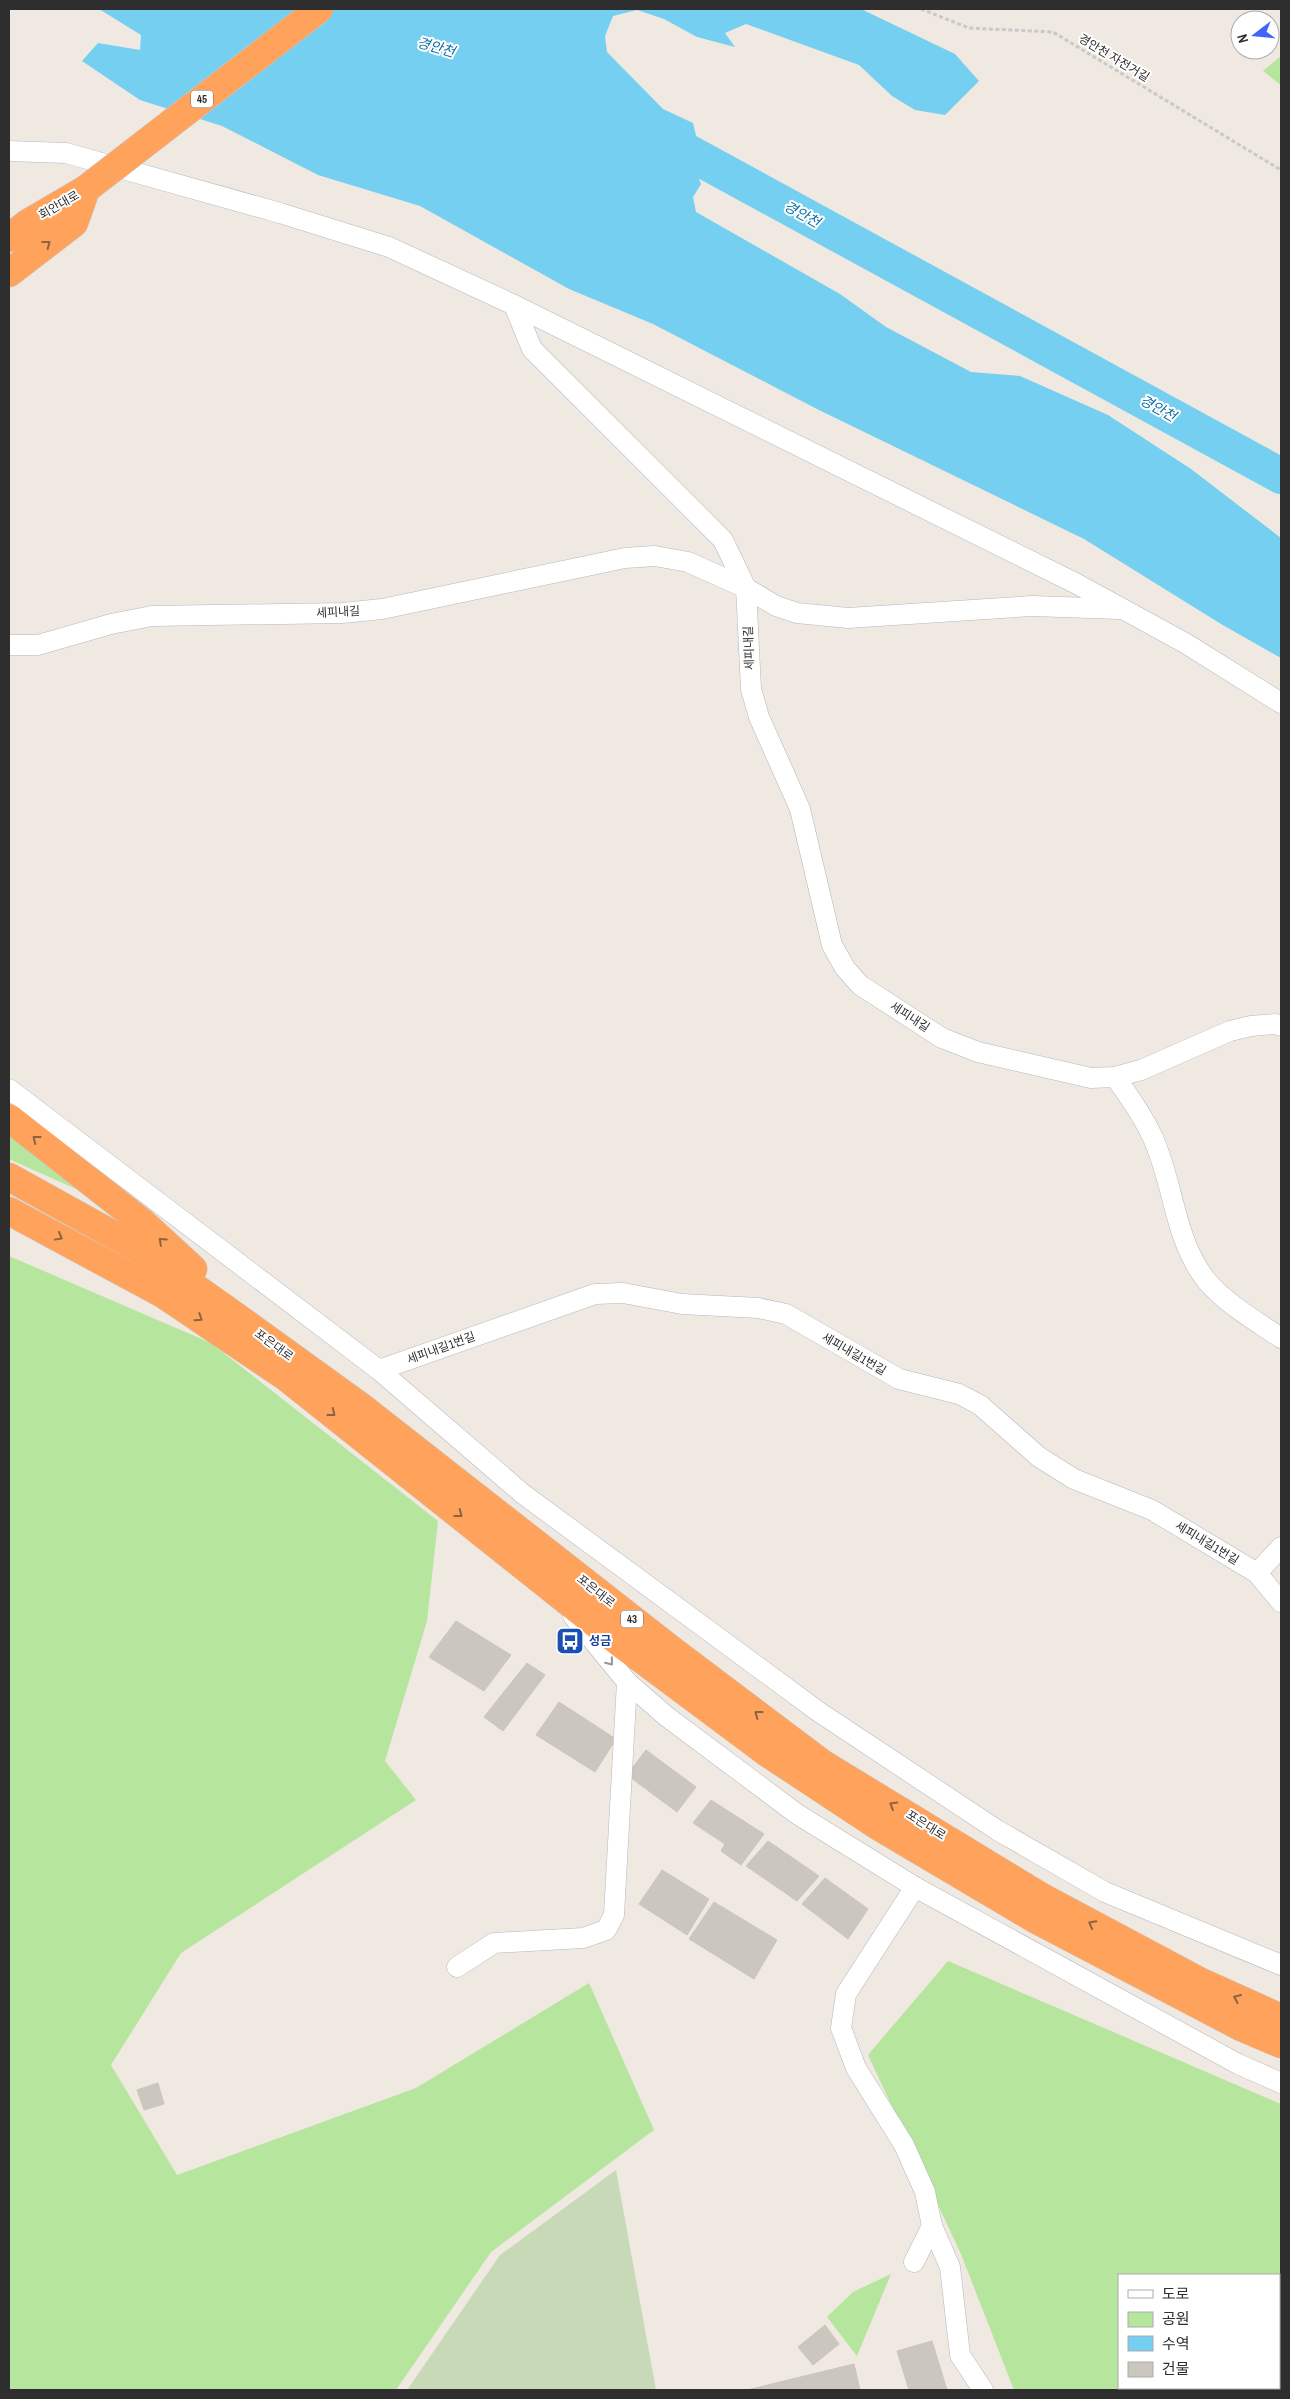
<svg xmlns="http://www.w3.org/2000/svg" width="1290" height="2399" viewBox="0 0 1290 2399" font-family="'Archivo Narrow','Noto Sans KR',sans-serif">
	<rect width="100%" height="100%" fill="#efe9e1"/>
	<g fill="#b6e59e" fill-rule="evenodd">
		<polygon points="1281,56 1281,85 1263,71"/>
		<polygon points="9,1134 76,1189 9,1159"/>
		<polygon points="9,1256 211,1343 438,1521 427,1621 385,1761 416,1800 181,1953 111,2065 177,2175 416,2088 589,1983 654,2130 491,2252 396,2390 9,2390"/>
		<path d="M948 1961 1281 2104V2390H1014L961 2254 868 2055ZM1119 2275H1279V2388H1119Z"/>
		<polygon points="891,2274 857,2356 827,2317 853,2292"/>
	</g>
	<polygon fill="#c8d9b8" points="616,2170 656,2390 407,2390 500,2255"/>
	<polygon fill="#75cff0" points="99,9 861,9 955,54 979,81 945,115 915,110 892,96 859,65 746,24 725,33 735,47 697,37 664,19 637,10 613,16 605,36 607,52 663,109 693,123 698,144 697,173 701,184 693,197 696,212 840,294 886,327 971,372 1020,376 1108,415 1191,469 1281,538 1281,658 1221,624 1084,539 819,410 653,324 569,289 420,206 318,175 222,126 140,100 82,61 98,43 140,50 141,35"/>
	<g fill="none" stroke-linecap="round" stroke-linejoin="round">
		<polyline stroke="#75cff0" stroke-width="36" points="653,133 1281,476"/>
	</g>
	<g fill="#cbc7bf" stroke="#cbc5ba">
		<polygon points="456,1621 511,1655 484,1691 429,1657"/>
		<polygon points="527,1663 545,1675 503,1731 484,1717"/>
		<polygon points="559,1702 616,1739 595,1772 536,1735"/>
		<polygon points="646,1750 696,1787 677,1812 627,1775"/>
		<polygon points="711,1800 764,1834 741,1865 721,1851 725,1844 693,1823"/>
		<polygon points="768,1841 819,1876 797,1901 746,1866"/>
		<polygon points="662,1870 709,1899 687,1935 639,1904"/>
		<polygon points="825,1878 868,1909 848,1939 802,1904"/>
		<polygon points="714,1902 777,1940 754,1979 689,1939"/>
		<polygon points="158,2083 164,2104 144,2110 137,2090"/>
		<polygon points="825,2325 839,2344 813,2365 798,2347"/>
		<polygon points="932,2341 947,2390 909,2390 897,2351"/>
		<polygon points="854,2364 860,2390 747,2390"/>
	</g>
	<g fill="none" stroke-linecap="round" stroke-linejoin="round">
		<defs>
			<g id="minor">
				<polyline points="9,151 66,153 280,213 389,247 514,305 1077,584 1185,643 1281,703"/>
				<polyline points="514,305 532,349 723,540 746,588 776,606 797,613 848,618 1032,606 1119,609"/>
				<polyline points="9,645 38,645 111,624 152,616 342,613 382,609 625,558 655,556 688,562 746,588 751,689 759,717 800,809 832,945 845,968 860,985 942,1038 978,1052 1091,1078 1115,1077 1141,1070 1230,1031 1251,1026 1276,1024 1281,1026"/>
				<path d="M1115 1077C1129 1096 1143 1116 1153 1138 1174 1184 1174 1239 1206 1280 1226 1304 1256 1321 1281 1338"/>
				<polyline points="9,1089 379,1370 523,1494 819,1712 997,1830 1105,1892 1281,1965"/>
				<polyline points="379,1370 595,1294 623,1293 682,1304 758,1308 786,1314 899,1379 959,1394 980,1405 1039,1457 1074,1479 1152,1510 1257,1573 1281,1602"/>
				<polyline points="1257,1573 1281,1547"/>
				<polyline points="573,1616 627,1682 666,1716 797,1814 915,1887 1238,2064 1281,2083"/>
				<polyline points="457,1967 494,1943 583,1938 606,1930 614,1915 627,1682"/>
				<polyline points="932,2226 950,2267 960,2355 983,2390"/>
				<polyline points="914,2262 932,2226 925,2192 904,2145 856,2068 841,2028 846,1994 915,1887"/>
			</g>
			<g id="highway">
				<polyline points="9,238 28,223 86,189"/>
				<polyline points="9,273 74,223 86,189"/>
				<polyline points="9,1118 143,1223 193,1269"/>
				<polyline points="9,1177 146,1253 227,1310 360,1406 673,1651 823,1764 1040,1896 1201,1982 1281,2018"/>
				<polyline points="9,1211 163,1294 286,1377 620,1643 766,1752 878,1826 1035,1919 1241,2027 1281,2044"/>
			</g>
		</defs>
		<use href="#minor" stroke="#b4b7c1" stroke-width="21"/>
		<use href="#highway" stroke="#c9c9c9" stroke-width="29"/>
		<polyline stroke="#c9c9c9" stroke-width="3" stroke-dasharray="4 2.5" stroke-linecap="butt" points="921,9 969,28 1053,32 1281,170"/>
		<use href="#minor" stroke="#fff" stroke-width="20"/>
		<use href="#highway" stroke="#ffa35c" stroke-width="28"/>
		<defs>
			<polyline id="highway-bridge" points="86,189 319,9"/>
		</defs>
		<use href="#highway-bridge" stroke="#c9c9c9" stroke-width="29" stroke-linecap="butt"/>
		<use href="#highway-bridge" stroke="#ffa35c" stroke-width="28"/>
	</g>
	<defs><path id="oneway-chevron" d="M-2-3.5L2.5 0L-2 3.5" fill="none" stroke-width="1.6" stroke-linecap="round" stroke-linejoin="round" transform="scale(1.25)"/></defs>
	<g stroke="#8c6343">
		<use href="#oneway-chevron" transform="translate(47 244) rotate(-38)"/>
		<use href="#oneway-chevron" transform="translate(36 1139) rotate(-142)"/>
		<use href="#oneway-chevron" transform="translate(59 1237) rotate(29)"/>
		<use href="#oneway-chevron" transform="translate(162 1241) rotate(-138)"/>
		<use href="#oneway-chevron" transform="translate(199 1318) rotate(34)"/>
		<use href="#oneway-chevron" transform="translate(332 1413) rotate(38)"/>
		<use href="#oneway-chevron" transform="translate(459 1514) rotate(38)"/>
		<use href="#oneway-chevron" transform="translate(758 1714) rotate(-143)"/>
		<use href="#oneway-chevron" transform="translate(893 1805) rotate(-149)"/>
		<use href="#oneway-chevron" transform="translate(1092 1924) rotate(-152)"/>
		<use href="#oneway-chevron" transform="translate(1237 1998) rotate(-156)"/>
	</g>
	<use stroke="#969696" href="#oneway-chevron" transform="translate(610 1662) rotate(51)"/>
	<defs>
		<symbol id="bus-square" viewBox="-11 -11 22 22"><rect x="-9" y="-9" width="18" height="18" rx="4" fill="#1a4fb4" stroke="#fff"/><path d="M-5-6H5V4H4V6H2V4H-2V6H-4V4H-5ZM-3.5-4V0h7V-4ZM-3.5 1.2v1.5H-2V1.2ZM2 1.2v1.5H3.5V1.2Z" fill="#fff"/></symbol>
	</defs>
	<g fill-rule="evenodd">
		<use href="#bus-square" x="554" y="1625" width="32" height="32"/>
	</g>
	<g text-anchor="middle" dominant-baseline="central" stroke-width="4" stroke-linejoin="round" paint-order="stroke">
		<g fill="#fff" stroke="#6d6d6d" stroke-width="1">
			<rect x="191" y="90.5" width="22" height="17" rx="4"/>
			<rect x="621" y="1610.5" width="22" height="17" rx="4"/>
		</g>
		<g font-size="11" font-weight="bold" fill="#2e2e2e">
			<text x="202" y="99">45</text>
			<text x="632" y="1619">43</text>
		</g>
		<g font-size="12" fill="#2e2e2e" stroke="#fff">
			<text transform="translate(1114 58) rotate(31)">경안천 자전거길</text>
			<text transform="translate(59 205) rotate(-30)">회안대로</text>
			<text transform="translate(338 612) rotate(-3)">세피내길</text>
			<text transform="translate(749 648) rotate(-92)">세피내길</text>
			<text transform="translate(910 1017) rotate(33)">세피내길</text>
			<text transform="translate(274 1345) rotate(36)">포은대로</text>
			<text transform="translate(441 1348) rotate(-20)">세피내길1번길</text>
			<text transform="translate(854 1354) rotate(30)">세피내길1번길</text>
			<text transform="translate(1207 1543) rotate(31)">세피내길1번길</text>
			<text transform="translate(596 1591) rotate(38)">포은대로</text>
			<text transform="translate(926 1825) rotate(32)">포은대로</text>
		</g>
		<g font-size="12" font-weight="bold" fill="#164399" stroke="#fff" text-anchor="start">
			<text x="589" y="1641">성금</text>
		</g>
		<g font-size="14" font-style="italic" fill="#0d6fa3" stroke="#fff">
			<text transform="translate(436 47) rotate(16)">경안천</text>
			<text transform="translate(802 214) rotate(29)">경안천</text>
			<text transform="translate(1158 408) rotate(29)">경안천</text>
		</g>
	</g>
	<rect width="1290" height="2399" fill="none" stroke="#2e2e2e" stroke-width="20"/>
	<rect x="1118" y="2274" width="162" height="115" fill="#ffffff" stroke="#ababab"/>
	<rect x="1128" y="2290" width="25" height="8" fill="#ffffff" stroke="#ababab"/>
	<text x="1162" y="2299" font-size="15" fill="#2e2e2e">도로</text>
	<rect x="1128" y="2312" width="25" height="15" fill="#b6e59e" stroke="#ababab"/>
	<text x="1162" y="2324" font-size="15" fill="#2e2e2e">공원</text>
	<rect x="1128" y="2336" width="25" height="15" fill="#75cff0" stroke="#ababab"/>
	<text x="1162" y="2349" font-size="15" fill="#2e2e2e">수역</text>
	<rect x="1128" y="2362" width="25" height="15" fill="#cbc7bf" stroke="#ababab"/>
	<text x="1162" y="2374" font-size="15" fill="#2e2e2e">건물</text>
	<g transform="translate(1255 35) rotate(254)"><circle r="24" fill="#ffffff" stroke="#ababab"/>
	<path d="M0-4L9 19L0 12L-9 19Z" fill="#4264fb"/>
	<text y="-8" font-size="14" font-weight="bold" text-anchor="middle" fill="#2e2e2e">N</text>
	</g>
</svg>
